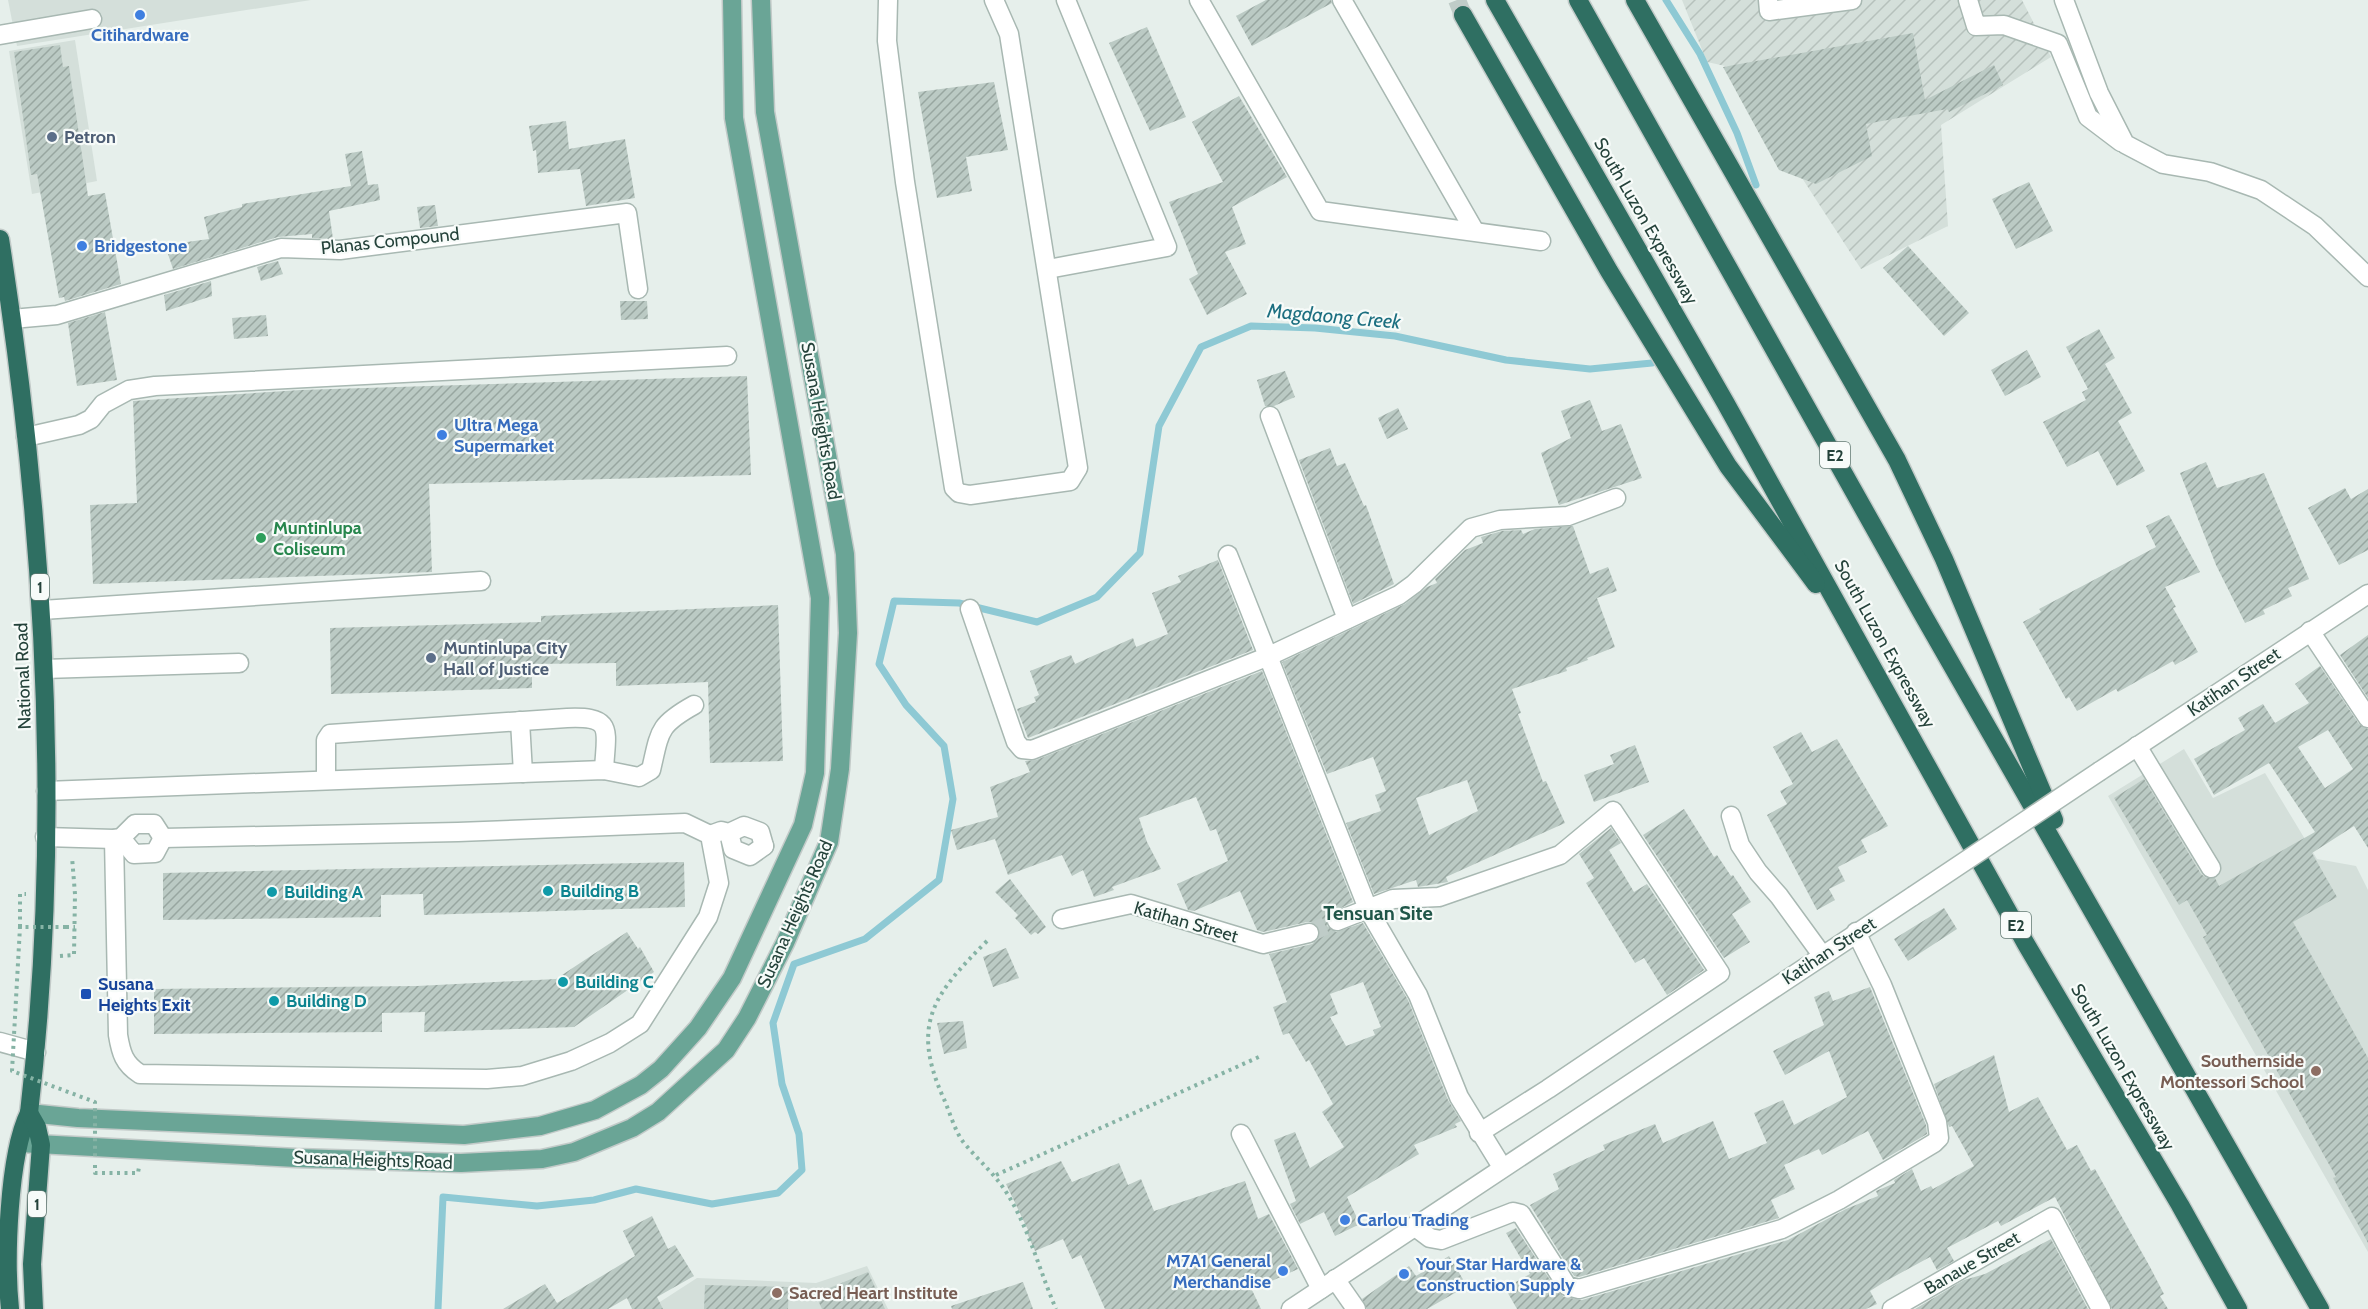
<svg xmlns="http://www.w3.org/2000/svg" width="2368" height="1309" viewBox="0 0 2368 1309" font-family="Cabin,sans-serif">
	<defs>
		<pattern id="industrial-furrows" width="10" height="10" patternUnits="userSpaceOnUse" patternTransform="scale(1.5)"><rect width="10" height="10" fill="#d4dfda"/><path d="M-1 1l2-2M0 10L10 0M9 11l2-2" fill="none" stroke="#b6c1bc"/></pattern>
		<pattern id="building-hatch" width="6" height="6" patternUnits="userSpaceOnUse" patternTransform="scale(1.5)"><rect width="6" height="6" fill="#bbcac4"/><path d="M-1 1l2-2M0 6l6-6M5 7l2-2" fill="none" stroke="#98a6a0"/></pattern>
	</defs>
	<rect width="100%" height="100%" fill="#e6efeb"/>
	<g fill="#d4dfda">
		<polygon points="8,0 311,0 17,46"/>
		<polygon points="75,40 97,181 32,194 9,51"/>
		<polygon points="2184,749 2213,798 2265,773 2317,859 2356,866 2368,890 2368,1252 2108,796"/>
		<polygon points="867,1266 888,1309 649,1309 697,1278 816,1283"/>
	</g>
	<polygon fill="url(#industrial-furrows)" points="1682,0 2022,0 2051,57 1941,125 1948,226 1861,269 1730,67 1707,62"/>
	<g fill="none" stroke-linecap="round" stroke-linejoin="round">
		<g stroke="#8ec9d4" stroke-width="7">
			<polyline points="1666,0 1700,54 1737,133 1756,185"/>
			<polyline points="438,1309 443,1197 537,1206 594,1200 636,1189 712,1204 778,1193 802,1170 799,1134 782,1084 773,1023 794,964 865,939 939,880 953,799 944,746 906,705 879,664 894,601 959,603 1037,622 1097,597 1140,553 1159,426 1201,347 1251,326 1315,328 1395,336 1506,360 1590,369 1652,363"/>
		</g>
	</g>
	<g fill="url(#building-hatch)" fill-rule="evenodd">
		<polygon points="1266,0 1331,0 1332,3 1252,46 1236,16"/>
		<polygon points="1147,27 1186,117 1150,131 1109,43"/>
		<polygon points="1913,33 1925,100 1994,65 2003,85 1949,112 1947,109 1866,124 1872,156 1816,184 1779,170 1723,67"/>
		<polygon points="60,45 63,67 69,66 88,196 105,193 121,284 65,301 64,297 59,298 37,174 31,175 14,52"/>
		<polygon points="994,82 1008,150 966,157 972,191 937,198 918,92"/>
		<polygon points="1239,96 1287,177 1232,207 1246,244 1225,252 1247,294 1207,315 1189,279 1198,274 1169,202 1223,182 1192,122"/>
		<polygon points="566,121 569,149 625,139 635,198 586,206 580,169 538,173 536,150 533,151 529,126"/>
		<polygon points="362,151 368,185 378,184 380,200 329,211 333,239 312,238 312,234 278,237 173,269 165,245 209,239 204,217 242,207 242,204 351,186 345,154"/>
		<polygon points="2029,182 2053,231 2016,249 1992,199"/>
		<polygon points="435,205 438,226 420,228 417,207"/>
		<polygon points="1908,246 1969,313 1944,336 1883,268"/>
		<polygon points="278,261 283,274 261,281 257,267"/>
		<polygon points="211,281 212,296 166,311 164,295"/>
		<polygon points="620,301 647,301 648,319 621,320"/>
		<polygon points="105,312 117,380 77,386 68,323"/>
		<polygon points="266,315 268,336 234,339 232,318"/>
		<polygon points="2099,329 2115,358 2105,364 2132,413 2118,421 2145,471 2117,486 2098,451 2067,467 2043,422 2086,400 2082,392 2088,389 2066,347"/>
		<polygon points="2027,350 2041,377 2005,396 1991,370"/>
		<polygon points="1285,371 1295,397 1274,406 1265,406 1257,380"/>
		<polygon points="747,376 751,475 429,484 432,572 93,584 90,505 137,503 133,401 301,390"/>
		<polygon points="1590,400 1602,431 1621,424 1642,478 1559,505 1541,453 1571,438 1561,411"/>
		<polygon points="1398,408 1408,429 1387,439 1378,418"/>
		<polygon points="1330,448 1337,466 1345,463 1364,506 1366,505 1394,584 1353,604 1299,460"/>
		<polygon points="2206,462 2217,488 2264,473 2309,579 2288,588 2292,596 2263,610 2265,614 2245,623 2216,565 2180,473"/>
		<polygon points="2345,488 2351,499 2368,489 2368,550 2339,565 2308,508"/>
		<polygon points="2169,515 2200,572 2165,587 2176,607 2173,608 2198,652 2175,665 2173,661 2118,692 2116,689 2077,711 2069,697 2066,699 2023,622 2041,612 2039,609 2156,547 2146,526"/>
		<path d="M1573 526 1590 574 1608 567 1617 591 1597 598 1615 647 1587 658 1588 660 1566 668 1567 671 1512 689 1521 713 1518 714 1543 782 1546 781 1565 823 1446 877 1448 882 1418 887 1416 880 1374 894 1346 823 1381 811 1375 795 1386 791 1373 757 1327 774 1282 662 1405 604 1427 587 1437 583 1435 579 1465 550 1483 543 1481 537 1502 531 1521 530 1523 534 1535 529ZM1467 780 1478 811 1429 835 1416 798Z"/>
		<polygon points="1218,560 1253,650 1028,738 1017,709 1036,702 1034,697 1039,695 1030,671 1071,655 1075,664 1133,638 1136,647 1168,634 1152,593 1181,582 1178,576"/>
		<polygon points="778,605 783,761 710,763 708,682 616,686 616,663 532,664 532,688 331,694 330,628 541,622 541,616"/>
		<polygon points="2368,635 2368,698 2340,655"/>
		<path d="M2320 666 2359 724 2368 729V848L2354 826 2312 853 2337 897 2293 922 2368 1058V1243L2333 1178 2336 1177 2228 983 2203 937 2207 935 2187 900 2179 905 2114 798 2144 779 2201 874 2206 878H2215L2219 886 2315 832 2269 763 2214 795 2194 759 2245 730 2238 718 2263 704 2275 723 2309 703 2295 684ZM2328 730 2353 769 2325 788 2298 747Z"/>
		<path d="M1262 671 1353 902 1329 914 1327 926 1336 932 1363 923 1408 1000 1448 1100 1461 1121 1455 1124 1457 1127 1414 1145 1419 1154 1347 1197 1360 1224 1335 1236 1324 1212 1300 1224 1290 1204 1296 1201 1274 1140 1295 1132 1310 1168 1344 1147 1322 1112 1333 1104 1309 1060 1306 1062 1289 1033 1283 1035 1273 1007 1287 1002 1269 954 1312 944 1320 937V930L1313 922H1307L1263 932 1257 930 1240 891 1194 911 1188 910 1177 884 1228 861 1216 829 1210 831 1196 797 1139 818 1147 842 1161 869 1112 887 1114 890 1094 897 1083 870 1072 876 1062 855 1008 875 995 839 957 850 951 830 998 817 990 787 1030 772 1025 761 1036 760ZM1363 982 1381 1027 1373 1030 1375 1035 1346 1046 1330 1017 1338 1014 1330 994Z"/>
		<polygon points="1801,732 1812,752 1837,739 1888,826 1861,840 1867,852 1838,867 1845,881 1829,889 1835,900 1817,910 1767,815 1787,804 1780,791 1793,784 1773,747"/>
		<polygon points="1635,745 1649,782 1594,802 1584,775 1614,764 1610,755"/>
		<polygon points="1684,809 1714,857 1717,855 1731,876 1733,875 1751,902 1732,914 1750,942 1724,958 1643,835"/>
		<polygon points="1611,828 1621,843 1609,850 1634,892 1647,884 1704,970 1667,995 1644,958 1635,963 1586,883 1594,878 1579,854"/>
		<polygon points="684,862 685,907 424,915 423,894 381,895 381,917 163,920 163,873"/>
		<polygon points="1010,879 1046,927 1038,934 1035,932 1031,935 1015,918 1018,915 995,892"/>
		<polygon points="1944,908 1957,929 1908,961 1894,939"/>
		<polygon points="627,932 638,949 640,947 654,972 574,1027 424,1032 425,1012 382,1013 382,1032 154,1034 154,989 417,986 556,979"/>
		<polygon points="1006,948 1019,978 993,987 983,957"/>
		<polygon points="1870,987 1926,1125 1927,1134 1883,1160 1868,1131 1822,1155 1819,1149 1784,1165 1795,1189 1771,1200 1779,1218 1579,1277 1574,1276 1530,1205 1559,1189 1553,1174 1605,1150 1603,1145 1655,1124 1663,1143 1713,1121 1729,1159 1767,1143 1754,1113 1783,1100 1794,1125 1847,1097 1829,1051 1785,1075 1773,1051 1824,1025 1814,997 1829,991 1833,1001"/>
		<polygon points="963,1021 967,1048 944,1054 937,1023"/>
		<polygon points="1994,1055 2009,1112 2038,1097 2067,1150 2077,1145 2091,1171 2095,1169 2150,1267 2164,1294 2160,1296 2168,1309 2112,1309 2055,1197 2001,1226 1998,1221 1947,1248 1954,1261 1937,1270 1930,1257 1886,1281 1870,1291 1877,1304 1866,1309 1517,1309 1505,1288 1530,1274 1506,1233 1516,1228 1558,1292 1564,1297 1582,1300 1788,1240 1846,1209 1878,1196 1876,1191 1895,1183 1894,1180 1912,1169 1921,1191 1931,1186 1933,1189 1974,1166 1952,1126 1949,1127 1934,1084"/>
		<polygon points="1061,1161 1072,1182 1119,1163 1128,1185 1141,1179 1154,1211 1245,1181 1258,1219 1269,1214 1298,1269 1252,1290 1261,1309 1105,1309 1081,1255 1072,1259 1063,1239 1035,1251 1026,1231 1028,1230 1006,1184"/>
		<polygon points="652,1216 668,1249 675,1245 694,1276 657,1297 663,1309 632,1309 627,1298 608,1309 503,1309 545,1284 557,1303 635,1256 623,1231"/>
		<polygon points="2051,1239 2088,1309 1915,1309 1964,1280 1985,1274"/>
		<polygon points="1449,1256 1467,1286 1427,1309 1367,1309 1362,1299 1409,1266 1416,1276"/>
		<polygon points="868,1272 885,1309 822,1309 815,1294"/>
		<polygon points="1023,1282 1033,1309 952,1309 951,1306"/>
		<polygon points="705,1285 789,1287 788,1309 704,1309"/>
	</g>
	<g fill="none" stroke-linecap="round" stroke-linejoin="round">
		<polyline stroke="#bfccc8" stroke-width="18" stroke-dasharray="18 9" stroke-linecap="butt" points="1309,933 1337,921"/>
		<polyline stroke="#bfccc8" stroke-width="18" stroke-dasharray="18 9" stroke-linecap="butt" points="1457,0 1463,15"/>
		<defs>
			<g id="minor">
				<polyline points="888,0 887,41 905,182 954,488 959,493 970,495 1070,481 1078,468 1009,34 994,0"/>
				<polyline points="1199,0 1320,211 1541,241"/>
				<polyline points="1342,0 1474,230"/>
				<polyline points="1768,0 1769,11 1852,0"/>
				<polyline points="1968,0 1976,26 2004,25 2058,44 2088,117 2121,142"/>
				<polyline points="2064,0 2099,93 2125,144 2163,164 2210,172 2261,190 2315,226 2368,277"/>
				<polyline points="0,35 92,19"/>
				<polyline points="1048,269 1167,247 1066,0"/>
				<polyline points="12,319 57,315 281,248 340,250 627,213 638,289"/>
				<polyline points="1270,416 1347,619"/>
				<polyline points="26,437 79,425 91,419 103,404 129,390 155,386 727,356"/>
				<polyline points="1228,555 1368,909 1418,995 1459,1097 1502,1167"/>
				<polyline points="970,609 1016,742 1022,749 1032,750 1269,656 1399,595 1414,584 1471,528 1500,520 1568,516 1616,498"/>
				<polyline points="42,610 481,581"/>
				<polyline points="2310,631 2368,718"/>
				<polyline points="44,669 239,663"/>
				<polyline points="520,721 523,773"/>
				<polyline points="2137,746 2211,868"/>
				<polyline points="2100,771 2368,594"/>
				<path d="M326 780V740L330 734 567 718C615 716 606 730 604 770"/>
				<path d="M46 791 604 770 639 777 651 770C660 731 658 725 694 705"/>
				<polyline points="1731,816 1740,845 1758,872 1779,896 1822,955"/>
				<polyline points="729,833 733,849 750,856 764,846"/>
				<polyline points="710,835 721,831 729,833 744,826 760,832 764,846"/>
				<polyline points="45,837 114,839 121,838 135,824 154,824 163,838"/>
				<polyline points="121,838 134,854 155,853 163,838"/>
				<path d="M114 839 118 1035C121 1053 124 1064 140 1074L487 1079 522 1076 571 1061 610 1043 640 1024 708 917 719 883 710 835 685 823 458 832 163 838"/>
				<polyline points="1062,919 1131,904 1263,944 1309,933"/>
				<polyline points="1337,921 1393,899 1439,897 1560,855 1613,811 1720,973 1548,1089 1479,1133"/>
				<polyline points="0,1042 36,1052"/>
				<polyline points="1241,1134 1321,1289"/>
				<polyline points="1414,1226 1430,1238 1441,1240 1513,1212 1521,1214 1567,1286 1579,1289 1782,1229 1839,1200 1934,1143 1939,1138 1937,1122 1882,985 1856,932"/>
				<polyline points="1335,1279 1356,1309"/>
				<polyline points="1291,1309 1913,896"/>
				<polyline points="1892,1309 2052,1217 2101,1309"/>
			</g>
			<g id="major">
				<polyline points="29,1113 78,1118 464,1135 540,1126 595,1110 641,1085 661,1069 698,1028 732,978 803,825 815,773 820,598 734,118 732,0"/>
				<polyline points="19,1143 296,1158 461,1163 542,1159 574,1152 632,1128 658,1112 726,1050 747,1018 785,943 829,842 840,769 848,633 845,554 765,112 761,0"/>
			</g>
			<g id="highway">
				<polyline points="1495,0 1725,402 2026,944 2180,1205 2238,1309"/>
				<polyline points="1578,0 1922,613 2320,1309"/>
				<polyline points="1635,0 1897,460 1944,559 2054,820"/>
				<polyline points="1463,15 1609,271 1728,466 1816,584"/>
				<path d="M0 239C45 527 63 822 29 1113 8 1156 5 1261 10 1309"/>
				<polyline points="29,1113 37,1127 41,1145 32,1264 34,1309"/>
			</g>
		</defs>
		<use href="#minor" stroke="#a8b8b2" stroke-width="21"/>
		<use href="#major" stroke="#c2cac8" stroke-width="21"/>
		<use href="#highway" stroke="#c2cac8" stroke-width="21"/>
		<g stroke="#86b3a5" stroke-width="4" stroke-dasharray="3 4.5" stroke-linecap="butt">
			<polyline points="20,927 20,894 26,894"/>
			<polyline points="66,927 75,927"/>
			<path d="M987 941C935 993 910 1023 943 1097 950 1112 954 1130 964 1143 979 1161 996 1175 1008 1195 1029 1229 1040 1272 1056 1309"/>
			<polyline points="60,956 74,955 75,894 72,857"/>
			<polyline points="95,1165 95,1173 138,1173 139,1167"/>
			<polyline points="996,1175 1261,1056"/>
		</g>
		<use href="#minor" stroke="#fff" stroke-width="18"/>
		<use href="#major" stroke="#6aa596" stroke-width="18"/>
		<use href="#highway" stroke="#2f6f62" stroke-width="18"/>
		<defs>
			<polyline id="minor-bridge" points="1913,896 2100,771"/>
		</defs>
		<use href="#minor-bridge" stroke="#a8b8b2" stroke-width="21" stroke-linecap="butt"/>
		<polyline stroke="#86b3a5" stroke-width="4" stroke-dasharray="3 4.5" stroke-linecap="butt" points="66,927 20,927 12,1071 95,1102 95,1157"/>
		<use href="#minor-bridge" stroke="#fff" stroke-width="18"/>
	</g>
	<g fill="#3f7fe0" stroke="#f7fbf9" stroke-width="2">
		<circle cx="140" cy="15" r="6"/>
		<circle cx="82" cy="246" r="6"/>
		<circle cx="442" cy="435" r="6"/>
		<circle cx="1345" cy="1220" r="6"/>
		<circle cx="1283" cy="1271" r="6"/>
		<circle cx="1404" cy="1274" r="6"/>
	</g>
	<g fill="#5c6f8a" stroke="#f7fbf9" stroke-width="2">
		<circle cx="52" cy="137" r="6"/>
		<circle cx="431" cy="658" r="6"/>
	</g>
	<circle fill="#2e9e5b" stroke="#f7fbf9" stroke-width="2" cx="261" cy="538" r="6"/>
	<g fill="#0f9aa8" stroke="#f7fbf9" stroke-width="2">
		<circle cx="548" cy="891" r="6"/>
		<circle cx="272" cy="892" r="6"/>
		<circle cx="563" cy="982" r="6"/>
		<circle cx="274" cy="1001" r="6"/>
	</g>
	<rect fill="#1a4fb4" stroke="#f7fbf9" stroke-width="2" x="80" y="988" width="12" height="12" rx="3"/>
	<g fill="#8d6e63" stroke="#f7fbf9" stroke-width="2">
		<circle cx="2316" cy="1071" r="6"/>
		<circle cx="777" cy="1293" r="6"/>
	</g>
	<g text-anchor="middle" dominant-baseline="central" stroke-width="4.5" stroke-linejoin="round" paint-order="stroke">
		<g fill="#f7fbf9" stroke="#637a73" stroke-width="1.5">
			<rect x="1820" y="442" width="30" height="26" rx="4.5"/>
			<rect x="31" y="574" width="18" height="26" rx="4.5"/>
			<rect x="2001" y="912" width="30" height="26" rx="4.5"/>
			<rect x="28" y="1191" width="18" height="26" rx="4.5"/>
		</g>
		<g font-size="16" font-weight="bold" fill="#24423a">
			<text x="1835" y="455">E2</text>
			<text x="40" y="587">1</text>
			<text x="2016" y="925">E2</text>
			<text x="37" y="1204">1</text>
		</g>
		<g font-size="18" font-weight="bold" fill="#366cbe" stroke="#f7fbf9" text-anchor="start">
			<text x="140" y="35" text-anchor="middle">Citihardware</text>
			<text x="94" y="246">Bridgestone</text>
			<text x="454" y="425">Ultra Mega<tspan x="454" dy="21">Supermarket</tspan></text>
			<text x="1357" y="1220">Carlou Trading</text>
			<text x="1271" y="1261" text-anchor="end">M7A1 General<tspan x="1271" dy="21">Merchandise</tspan></text>
			<text x="1416" y="1264">Your Star Hardware &amp;<tspan x="1416" dy="21">Construction Supply</tspan></text>
		</g>
		<g font-size="18" font-weight="bold" fill="#4e5e75" stroke="#f7fbf9" text-anchor="start">
			<text x="64" y="137">Petron</text>
			<text x="443" y="648">Muntinlupa City<tspan x="443" dy="21">Hall of Justice</tspan></text>
		</g>
		<g font-size="18" fill="#24423a" stroke="#f7fbf9">
			<text transform="translate(1646 221) rotate(60)">South Luzon Expressway</text>
			<text transform="translate(390 241) rotate(-6)">Planas Compound</text>
			<text transform="translate(821 421) rotate(80)">Susana Heights Road</text>
			<text transform="translate(1885 644) rotate(61)">South Luzon Expressway</text>
			<text transform="translate(23 676) rotate(-92)">National Road</text>
			<text transform="translate(2234 682) rotate(-34)">Katihan Street</text>
			<text transform="translate(795 914) rotate(-66)">Susana Heights Road</text>
			<text transform="translate(1186 922) rotate(16)">Katihan Street</text>
			<text transform="translate(1829 951) rotate(-33)">Katihan Street</text>
			<text transform="translate(2123 1067) rotate(60)">South Luzon Expressway</text>
			<text transform="translate(373 1160) rotate(2)">Susana Heights Road</text>
			<text transform="translate(1972 1263) rotate(-30)">Banaue Street</text>
		</g>
		<g font-size="18" font-weight="bold" fill="#27864d" stroke="#f7fbf9" text-anchor="start">
			<text x="273" y="528">Muntinlupa<tspan x="273" dy="21">Coliseum</tspan></text>
		</g>
		<g font-size="18" font-weight="bold" fill="#0d838f" stroke="#f7fbf9" text-anchor="start">
			<text x="560" y="891">Building B</text>
			<text x="284" y="892">Building A</text>
			<text x="575" y="982">Building C</text>
			<text x="286" y="1001">Building D</text>
		</g>
		<g font-size="18" font-weight="bold" fill="#164399" stroke="#f7fbf9" text-anchor="start">
			<text x="98" y="984">Susana<tspan x="98" dy="21">Heights Exit</tspan></text>
		</g>
		<g font-size="18" font-weight="bold" fill="#785e54" stroke="#f7fbf9" text-anchor="end">
			<text x="2304" y="1061">Southernside<tspan x="2304" dy="21">Montessori School</tspan></text>
			<text x="789" y="1293" text-anchor="start">Sacred Heart Institute</text>
		</g>
		<g font-size="20" font-style="italic" fill="#1c6f80" stroke="#f7fbf9">
			<text transform="translate(1334 316) rotate(5)">Magdaong Creek</text>
		</g>
		<g font-size="20" font-weight="bold" fill="#1f5548" stroke="#f7fbf9">
			<text x="1378" y="913">Tensuan Site</text>
		</g>
	</g>
</svg>
